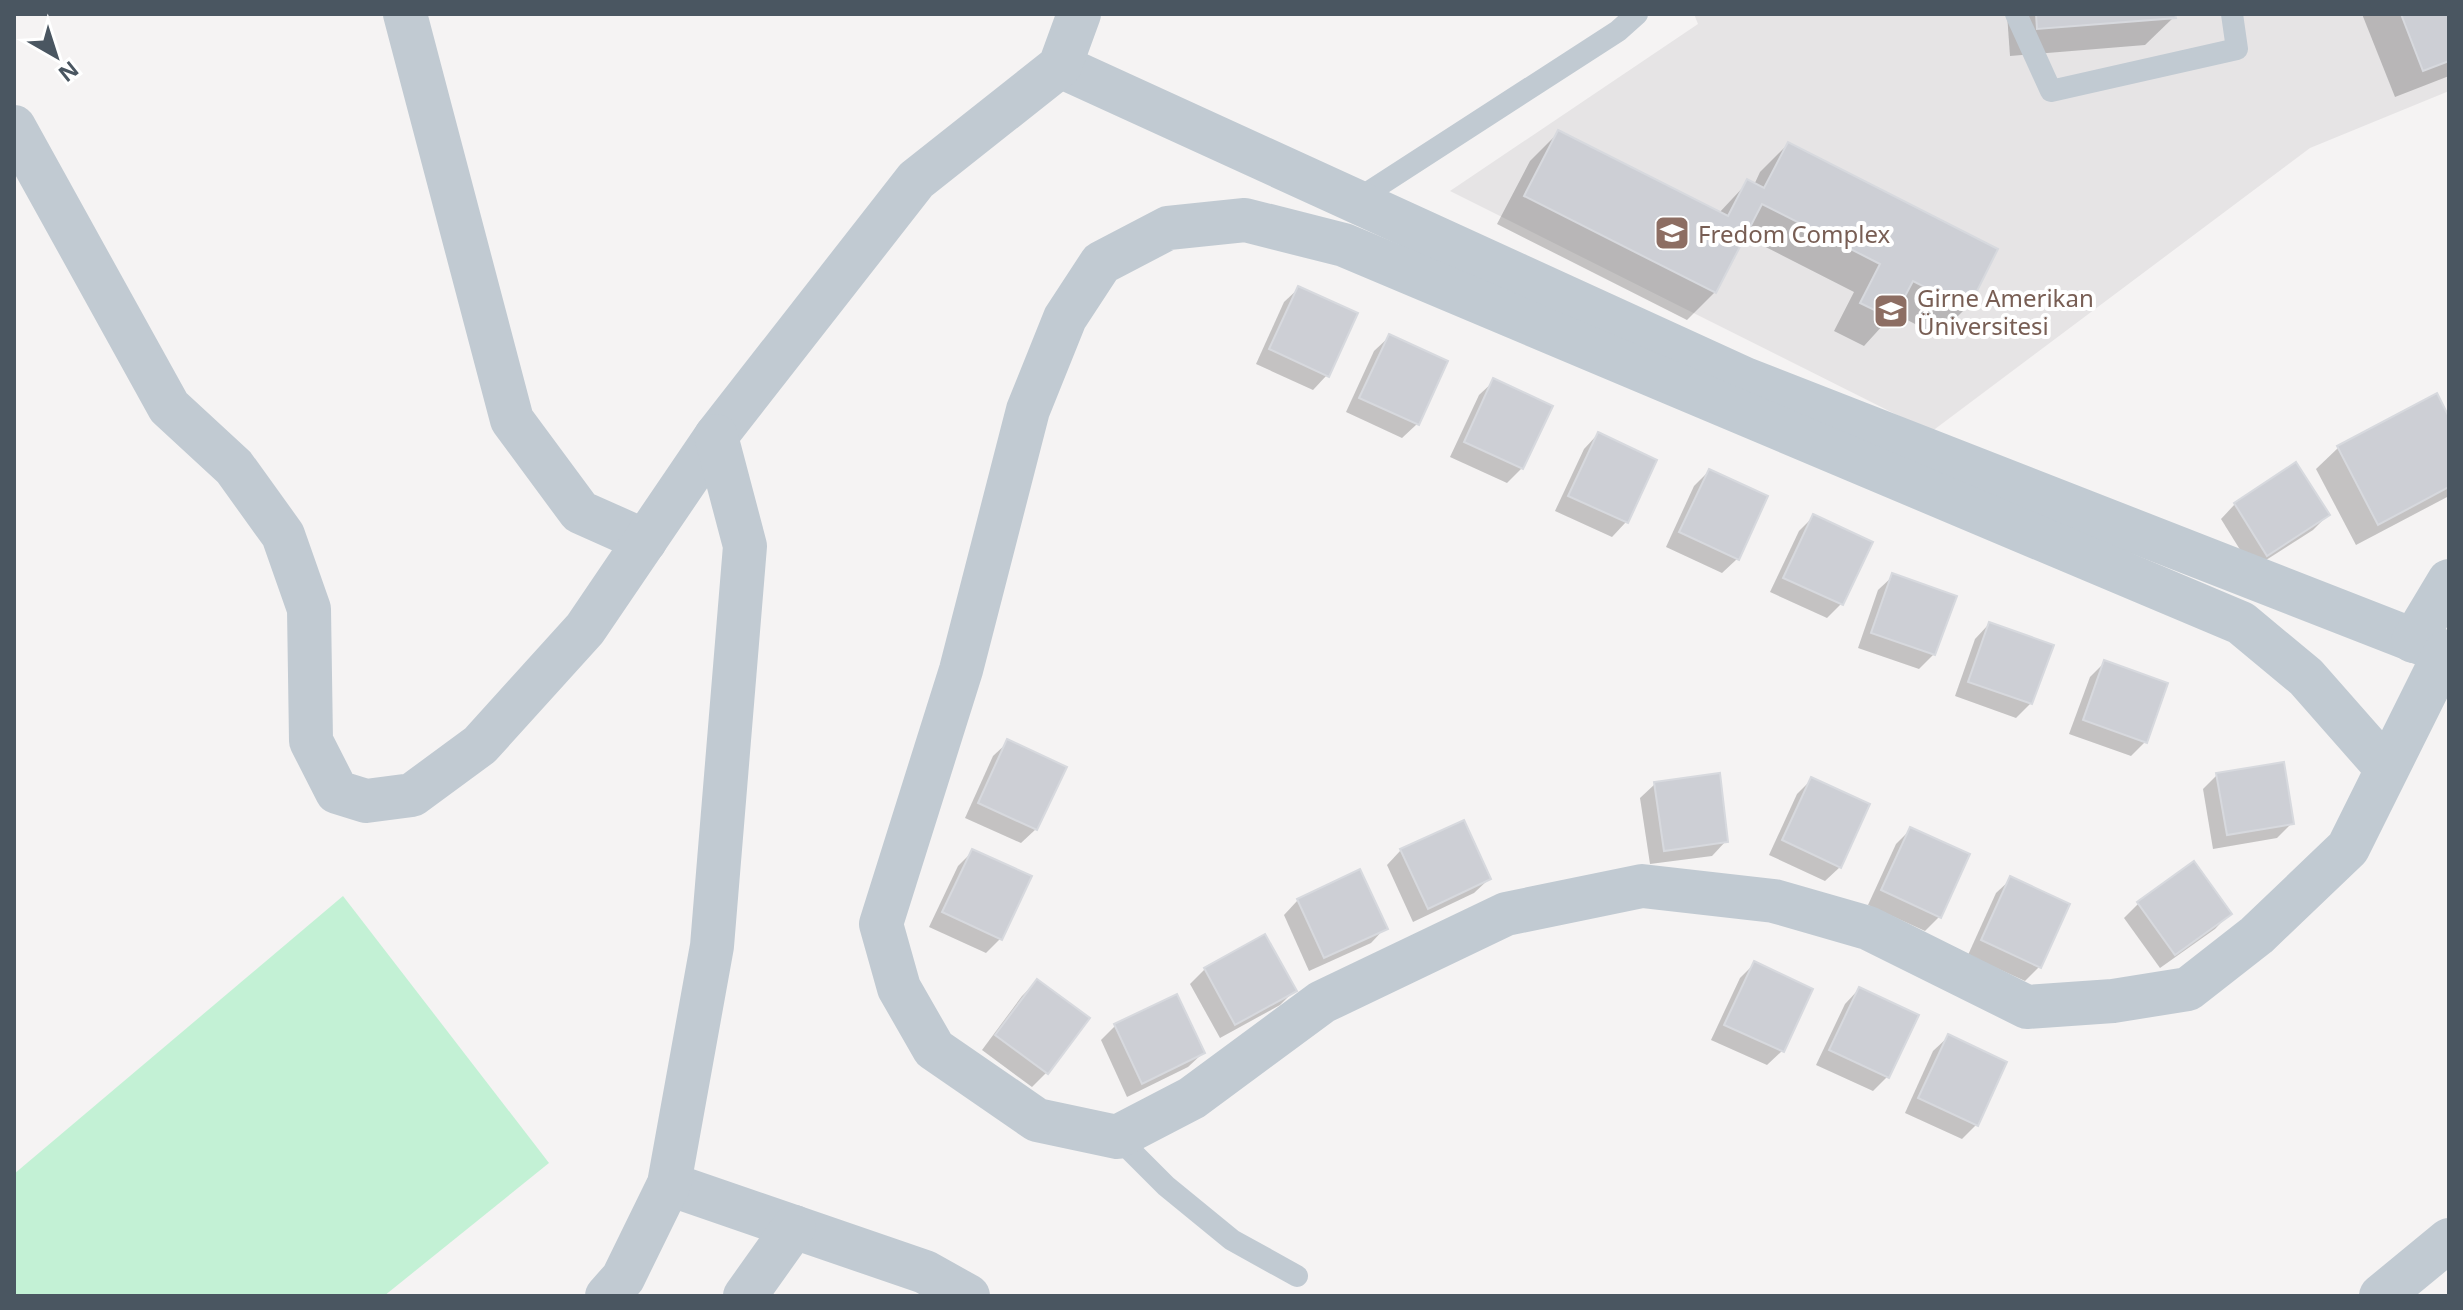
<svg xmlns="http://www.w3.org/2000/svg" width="2463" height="1310" viewBox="0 0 2463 1310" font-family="'Noto Sans',sans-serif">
	<rect width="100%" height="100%" fill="#f5f3f3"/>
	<polygon fill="#e6e4e5" points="1694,14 2449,14 2449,91 2310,148 1931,432 1450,191 1698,24"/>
	<polygon fill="#c3f1d5" points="343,896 549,1163 384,1296 14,1296 14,1174"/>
	<g fill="#0003">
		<polygon points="2007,14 2173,14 2174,17 2145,45 2010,56"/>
		<polygon points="2362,14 2449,14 2449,76 2395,97"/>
		<polygon points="1558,133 1718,214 1748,182 1754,185 1760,172 1788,144 1966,308 1938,336 1894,313 1864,346 1834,331 1854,292 1744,236 1715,292 1687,320 1497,224 1530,161"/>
		<polygon points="1299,288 1327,375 1313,390 1256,364 1284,302"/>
		<polygon points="1389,337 1417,424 1402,438 1346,412 1374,351"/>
		<polygon points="1494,381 1522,468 1507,483 1450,457 1479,395"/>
		<polygon points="2449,421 2449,496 2356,545 2316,469 2338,448"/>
		<polygon points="1598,434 1626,522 1612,537 1555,511 1584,449"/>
		<polygon points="1709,471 1737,559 1722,573 1666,547 1694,486"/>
		<polygon points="2235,504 2328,515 2313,530 2252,569 2221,519"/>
		<polygon points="1813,517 1841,604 1827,618 1770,592 1799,531"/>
		<polygon points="1893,576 1934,654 1919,669 1858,648 1878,590"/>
		<polygon points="1989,624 2031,703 2016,718 1955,696 1975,639"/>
		<polygon points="2104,663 2145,742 2131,756 2069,734 2090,677"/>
		<polygon points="1008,742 1036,829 1021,843 965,818 993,756"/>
		<polygon points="2217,775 2292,823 2277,838 2213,849 2203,789"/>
		<polygon points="1811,780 1840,867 1825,881 1769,855 1797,794"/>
		<polygon points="1655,784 1726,841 1712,856 1650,864 1640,798"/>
		<polygon points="1911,829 1939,917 1925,931 1868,905 1896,844"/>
		<polygon points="1401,850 1489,879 1474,893 1413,922 1387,865"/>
		<polygon points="973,851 1001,938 986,953 929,927 958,866"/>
		<polygon points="2011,879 2039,967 2025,981 1968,955 1996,893"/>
		<polygon points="1298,900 1385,928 1371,943 1309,971 1284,915"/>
		<polygon points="2138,904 2229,914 2215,929 2160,968 2124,918"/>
		<polygon points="1754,964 1782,1051 1767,1065 1711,1040 1740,978"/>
		<polygon points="1205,969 1294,991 1280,1005 1220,1038 1190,984"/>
		<polygon points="1037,981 1087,1018 1046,1073 1032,1087 982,1050 1022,996"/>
		<polygon points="1859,989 1887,1077 1873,1091 1816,1065 1845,1004"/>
		<polygon points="1115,1026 1203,1053 1188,1067 1127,1097 1101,1040"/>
		<polygon points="1948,1037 1976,1125 1962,1139 1905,1113 1933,1051"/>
	</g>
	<g fill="#cdcfd5" stroke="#d7d9de" stroke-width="2">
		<polygon points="2036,14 2175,14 2176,18 2037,29"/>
		<polygon points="2401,14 2449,14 2449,61 2423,71"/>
		<polygon points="1558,130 1728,216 1747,179 1764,188 1788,142 1998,249 1968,309 1913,281 1893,319 1860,303 1880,264 1762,204 1716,293 1524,196"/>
		<polygon points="1298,286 1358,313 1329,377 1269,349"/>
		<polygon points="1389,334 1448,361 1419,425 1359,398"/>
		<polygon points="1493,378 1553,406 1523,469 1464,442"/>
		<polygon points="2437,393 2449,417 2449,487 2378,525 2337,446"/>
		<polygon points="1598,432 1657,460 1628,523 1568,496"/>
		<polygon points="2296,462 2330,515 2267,556 2234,503"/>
		<polygon points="1709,469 1768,496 1739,560 1679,532"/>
		<polygon points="1813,514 1873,542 1843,605 1783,578"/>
		<polygon points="1892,573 1957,596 1935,655 1871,633"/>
		<polygon points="1989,622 2054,645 2032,704 1968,682"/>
		<polygon points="2104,660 2168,683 2147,743 2083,720"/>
		<polygon points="1007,739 1067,767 1037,830 978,803"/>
		<polygon points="2284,762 2294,824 2227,835 2216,773"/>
		<polygon points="1720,773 1728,842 1664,851 1654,782"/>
		<polygon points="1811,777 1870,804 1841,868 1782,840"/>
		<polygon points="1464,820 1491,879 1428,909 1400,849"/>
		<polygon points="1910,827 1970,854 1941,918 1881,890"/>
		<polygon points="972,849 1032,876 1002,940 942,912"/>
		<polygon points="2194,861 2232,914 2175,955 2137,902"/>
		<polygon points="1360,869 1388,929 1324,958 1297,899"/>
		<polygon points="2010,876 2070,904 2041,968 1981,940"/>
		<polygon points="1265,934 1297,991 1235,1025 1204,968"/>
		<polygon points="1754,961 1813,989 1784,1052 1724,1025"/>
		<polygon points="1037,979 1090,1018 1048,1074 995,1035"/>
		<polygon points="1859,987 1919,1015 1889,1078 1829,1050"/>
		<polygon points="1177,994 1205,1053 1142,1084 1114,1024"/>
		<polygon points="1948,1034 2007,1062 1978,1126 1918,1098"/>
	</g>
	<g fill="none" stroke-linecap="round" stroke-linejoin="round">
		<g stroke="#c1cad2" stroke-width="22">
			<polyline points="2016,14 2051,91 2237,49 2232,14"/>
			<polyline points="1355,201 1618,31 1637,14"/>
			<polyline points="1117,1137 1166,1186 1232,1240 1297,1276"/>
		</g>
		<g stroke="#c1cad2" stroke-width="44">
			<polyline points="405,14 512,420 580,512 645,541"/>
			<polyline points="1060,66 1745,379 2449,654"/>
			<polyline points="14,127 169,407 234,467 283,535 309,609 311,741 337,792 366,801 412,795 480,745 585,629 716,436 916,180 1060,66 1079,14"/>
			<polyline points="2413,641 2449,581"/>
			<polyline points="2387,769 2306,677 2241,623 1344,245 1245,220 1168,228 1101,263 1065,318 1028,410 961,670 881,924 899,988 934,1049 1037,1120 1117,1137 1192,1098 1322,1002 1506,914 1642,886 1774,901 1868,928 2027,1007 2113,1001 2188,989 2257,935 2348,848 2445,653"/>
			<polyline points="669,1184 925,1272 968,1296"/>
			<polyline points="607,1296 623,1278 669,1184 712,946 745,546 716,436"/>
			<polyline points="745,1296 794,1227"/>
			<polyline points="2381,1296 2449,1240"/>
		</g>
	</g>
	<defs>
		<symbol id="university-square" viewBox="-11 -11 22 22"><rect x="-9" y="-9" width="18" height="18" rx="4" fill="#8d6e63" stroke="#fff"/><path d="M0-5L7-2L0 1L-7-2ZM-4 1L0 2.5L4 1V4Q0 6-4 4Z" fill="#fff"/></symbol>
	</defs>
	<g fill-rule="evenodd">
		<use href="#university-square" x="1652" y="213" width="40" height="40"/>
		<use href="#university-square" x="1871" y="291" width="40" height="40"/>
	</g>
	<g text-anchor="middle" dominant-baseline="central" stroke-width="8" stroke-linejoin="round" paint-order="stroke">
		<g font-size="24" fill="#785e54" stroke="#fff" text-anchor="start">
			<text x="1698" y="233">Fredom Complex</text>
			<text x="1917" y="297">Girne Amerikan<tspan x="1917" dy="28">Üniversitesi</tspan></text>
		</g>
	</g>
	<rect width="2463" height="1310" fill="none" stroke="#4a5661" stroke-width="32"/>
	<g transform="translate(56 56) rotate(141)" stroke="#ffffff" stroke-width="6" paint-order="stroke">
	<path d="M0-6L14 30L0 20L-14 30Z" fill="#4a5661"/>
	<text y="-12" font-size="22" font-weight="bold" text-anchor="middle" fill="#4a5661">N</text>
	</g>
</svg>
